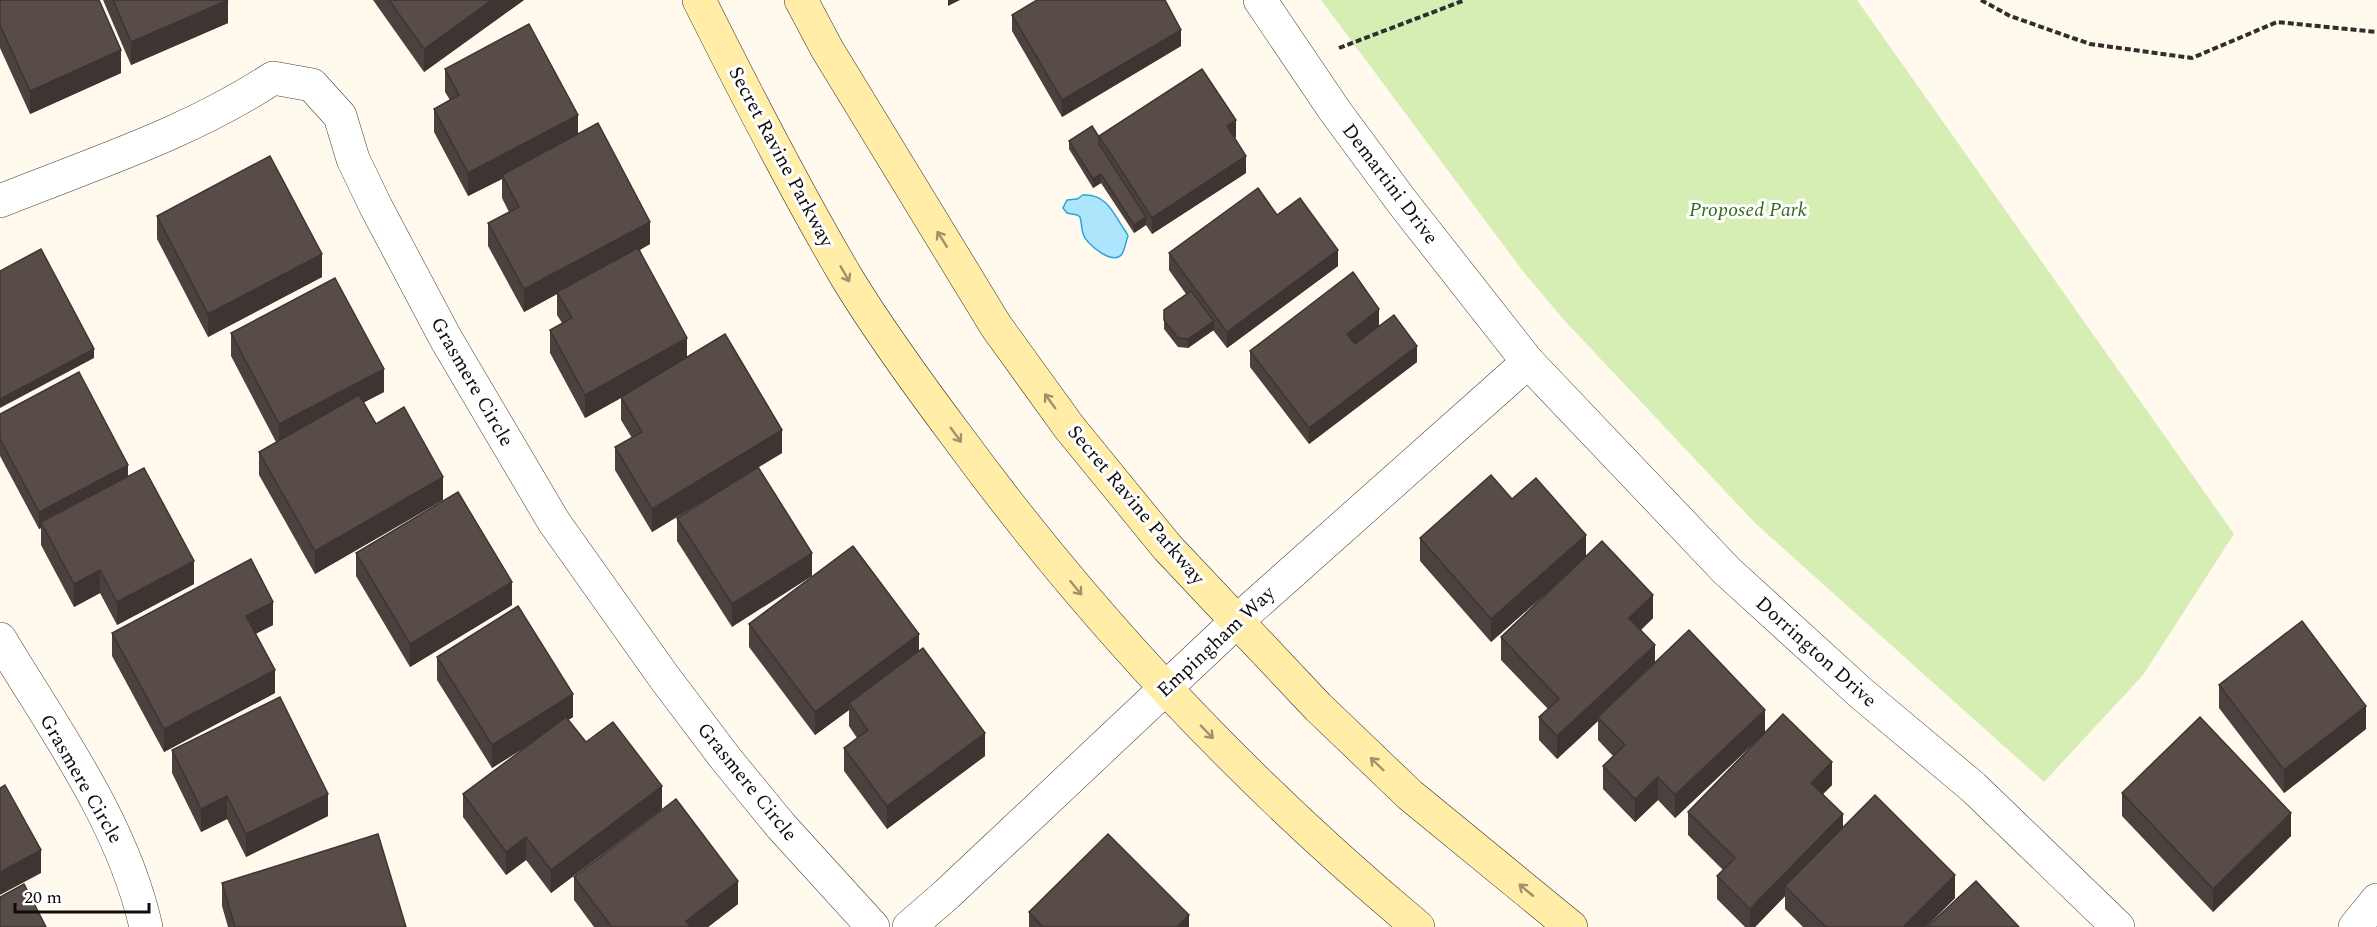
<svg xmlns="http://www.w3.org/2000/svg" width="2377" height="927" viewBox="0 0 2377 927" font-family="Spectral,serif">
	<rect width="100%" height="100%" fill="#fffaed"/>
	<polygon fill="#d6edb3" points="1321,0 1857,0 2234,534 2143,675 2044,782 1756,524 1564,320 1522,270"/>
	<path fill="#ace5fc" stroke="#2ca4d9" stroke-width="1.5" d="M1083 195C1107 193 1114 215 1126 232L1128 236C1126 241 1125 249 1122 254 1113 266 1088 245 1084 236 1081 230 1082 223 1080 217L1077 215 1067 213 1063 208 1067 200 1077 199Z"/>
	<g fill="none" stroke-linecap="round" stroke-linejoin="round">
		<defs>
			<g id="street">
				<polyline points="1260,0 1335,111 1403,203 1528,362 1727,571 1862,694 1973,787 2118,927"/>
				<path d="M0 201C92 164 190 133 273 78L312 85 340 116 353 159 376 207 446 339 554 522 664 677 726 759 781 826 873 927"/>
				<path d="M0 639C55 731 122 821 146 927"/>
				<polyline points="909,927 947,894 1237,621 1528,362"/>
				<polyline points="2355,927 2377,900"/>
			</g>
			<g id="secondary">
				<path d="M699 0C746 94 794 188 847 278 881 334 920 387 959 439 1092 620 1246 783 1418 927"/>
				<polyline points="801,0 827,49 996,326 1069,427 1167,547 1318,707 1410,795 1571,927"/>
			</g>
		</defs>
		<use href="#street" stroke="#404040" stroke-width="34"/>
		<use href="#secondary" stroke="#2f2f2f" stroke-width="34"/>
		<g stroke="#2f2f2f" stroke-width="4" stroke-dasharray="6 3" stroke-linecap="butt">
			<polyline points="1981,0 2010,16 2090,44 2192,58 2277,22 2377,32"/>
			<polyline points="1339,48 1465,0"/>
		</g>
		<use href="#street" stroke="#fff" stroke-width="33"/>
		<use href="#secondary" stroke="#ffeda8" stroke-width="33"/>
	</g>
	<g fill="#4b413e">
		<polygon points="0,0 121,73 30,114 0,48"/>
		<polygon points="103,0 228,0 228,23 131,65"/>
		<polygon points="373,0 524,0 424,72"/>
		<polygon points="1166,0 1166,4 1181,46 1062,117 1012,31 1012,15"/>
		<polygon points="445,69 578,134 650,244 640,250 687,357 782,453 758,467 732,627 677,541 677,518 723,489 652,532 615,470 615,447 632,438 621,420 621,398 585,418 550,353 550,330 562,323 557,315 557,294 524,312 488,246 488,223 509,212 502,198 502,179 468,196 434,132 434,109 450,100 445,92"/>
		<polygon points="1099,137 1236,137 1234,138 1246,173 1152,234 1146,225 1134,233 1101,183 1093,188 1069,149 1069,141"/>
		<polygon points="1277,215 1338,266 1227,348 1213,330 1188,348 1178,347 1164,329 1164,310 1186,294 1169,270 1169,253"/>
		<polygon points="157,216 322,277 208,337 157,239"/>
		<polygon points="1379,325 1417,362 1309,444 1250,367 1250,351"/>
		<polygon points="231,333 384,392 364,402 376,424 443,500 315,574 259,475 259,452 276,442 231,356"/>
		<polygon points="0,414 128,476 194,584 117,625 100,593 74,607 41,545 41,528 39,529 0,456"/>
		<polygon points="1512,499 1586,557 1653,618 1641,630 1655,663 1765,733 1832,785 1823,794 1843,828 1955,898 1926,927 1803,927 1785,909 1785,896 1755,927 1745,927 1717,899 1717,876 1723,870 1688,835 1688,812 1764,733 1675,818 1658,800 1635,822 1603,789 1603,766 1613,756 1598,740 1598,721 1557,759 1539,740 1539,717 1548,709 1501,660 1501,637 1559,582 1491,642 1420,561 1420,538"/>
		<polygon points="356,553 512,605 410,667 356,576"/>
		<polygon points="749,624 919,651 985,756 887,829 844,771 844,748 857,738 849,726 849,710 815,735 749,647"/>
		<polygon points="273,625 255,634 275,693 164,752 112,656 112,633"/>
		<polygon points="437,657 573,717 568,720 586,742 662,809 551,893 526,860 506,875 463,817 463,794 530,744 492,768 437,680"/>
		<polygon points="2219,685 2366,729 2284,793 2219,708"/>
		<polygon points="172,750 328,816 246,857 227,819 201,832 172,773"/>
		<polygon points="2122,793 2291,836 2213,912 2122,816"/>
		<polygon points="574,877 738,904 708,927 594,927 574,900"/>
		<polygon points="222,883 406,927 228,927 222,906"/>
		<polygon points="1029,912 1189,927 1029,927"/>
	</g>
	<g fill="#3d3532">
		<polygon points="228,0 228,23 131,65 131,42"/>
		<polygon points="492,0 524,0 424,72 424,49"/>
		<polygon points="948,0 960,0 948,6"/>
		<polygon points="1181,30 1181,46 1062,117 1062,100"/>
		<polygon points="121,50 121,73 30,114 30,91"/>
		<polygon points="578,115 578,138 502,175 502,179 468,196 468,173"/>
		<polygon points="1236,120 1236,137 1227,142 1227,126"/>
		<polygon points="1246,156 1246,173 1152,234 1152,218"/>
		<polygon points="1101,174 1101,183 1093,188 1093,179"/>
		<polygon points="1146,217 1146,225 1134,233 1134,225"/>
		<polygon points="650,222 650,244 558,293 557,292 557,294 524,312 524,289"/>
		<polygon points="1338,250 1338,266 1227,348 1227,332"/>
		<polygon points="322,254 322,277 208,337 208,314"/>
		<polygon points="1379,309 1379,325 1347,351 1347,334"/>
		<polygon points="1214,321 1214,330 1188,348 1188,339"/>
		<polygon points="687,338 687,361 585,418 585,395"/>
		<polygon points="1417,346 1417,362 1309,444 1309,428"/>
		<polygon points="94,349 94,358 0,408 0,399"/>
		<polygon points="384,369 384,392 279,447 279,424"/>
		<polygon points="782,430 782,453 652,532 652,509"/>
		<polygon points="128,465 128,481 41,522 41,528 39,529 39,512"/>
		<polygon points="443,477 443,500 315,574 315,551"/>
		<polygon points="1586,535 1586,558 1491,642 1491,619"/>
		<polygon points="812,553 812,576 732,627 732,604"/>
		<polygon points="194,561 194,584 117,625 117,602"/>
		<polygon points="100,570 100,593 74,607 74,584"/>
		<polygon points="512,582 512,605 410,667 410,644"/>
		<polygon points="1653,595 1653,618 1629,641 1629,618"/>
		<polygon points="273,602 273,625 246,639 246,616"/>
		<polygon points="919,634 919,657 849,703 849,710 815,735 815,712"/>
		<polygon points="1655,645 1655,668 1598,717 1598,721 1557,759 1557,736"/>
		<polygon points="275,670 275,693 164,752 164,729"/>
		<polygon points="573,694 573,717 492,768 492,745"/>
		<polygon points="2366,706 2366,729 2284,793 2284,770"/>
		<polygon points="1765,710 1765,733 1675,818 1675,795"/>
		<polygon points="985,733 985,756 887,829 887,806"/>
		<polygon points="1832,762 1832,785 1811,806 1811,783"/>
		<polygon points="1658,777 1658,800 1635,822 1635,799"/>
		<polygon points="662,786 662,809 551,893 551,870"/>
		<polygon points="328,794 328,816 246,857 246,834"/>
		<polygon points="227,796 227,819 201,832 201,809"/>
		<polygon points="2291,813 2291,836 2213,912 2213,889"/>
		<polygon points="1843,814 1843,837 1785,886 1785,896 1755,927 1750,927 1750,909"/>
		<polygon points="526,837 526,860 506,875 506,852"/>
		<polygon points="41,850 41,873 0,895 0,872"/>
		<polygon points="1955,875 1955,898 1926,927 1903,927"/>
		<polygon points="738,881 738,904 708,927 686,927 686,921"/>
		<polygon points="1189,915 1189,927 1177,927"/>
	</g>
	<g fill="#574c48" stroke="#3d3532" stroke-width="1.5">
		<polygon points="0,0 99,0 121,50 30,91 0,25"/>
		<polygon points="113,0 228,0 131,42"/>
		<polygon points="389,0 492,0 424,49"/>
		<polygon points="1037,0 1165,0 1181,30 1062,100 1012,15"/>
		<polygon points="529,24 578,115 468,173 434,109 459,95 445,69"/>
		<polygon points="1202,69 1236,120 1227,126 1246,156 1152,218 1099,136"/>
		<polygon points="598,123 650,222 524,289 488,223 519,207 502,175"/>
		<polygon points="1092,126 1099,137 1099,144 1146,217 1134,225 1101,174 1093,179 1069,141"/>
		<polygon points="270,156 322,254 208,314 157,216"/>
		<polygon points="1258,188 1277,215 1300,198 1338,250 1227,332 1169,253"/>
		<polygon points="638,248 687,338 585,395 550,330 572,318 557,292"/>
		<polygon points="41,249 94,349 0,399 0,271"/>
		<polygon points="1353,272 1379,309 1347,334 1355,344 1394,315 1417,346 1309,428 1250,351"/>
		<polygon points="335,278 384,369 279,424 231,333"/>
		<polygon points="1191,291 1214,321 1188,339 1178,338 1164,320 1164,310"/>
		<polygon points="725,334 782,430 652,509 615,447 642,432 621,397"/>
		<polygon points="79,372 128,465 39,512 0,439 0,414"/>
		<polygon points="359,395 376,424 404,407 443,477 315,551 259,452"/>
		<polygon points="758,467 812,553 732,604 677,518"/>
		<polygon points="144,468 194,561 117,602 100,570 74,584 41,522"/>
		<polygon points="1491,475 1512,499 1536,478 1586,535 1491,619 1420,538"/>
		<polygon points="458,492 512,582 410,644 356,553"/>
		<polygon points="1602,541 1653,595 1629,618 1655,645 1557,736 1539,717 1559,699 1501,637"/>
		<polygon points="853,546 919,634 815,712 749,624"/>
		<polygon points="251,559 273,602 246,616 275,670 164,729 112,633"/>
		<polygon points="518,606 573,694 492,745 437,657"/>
		<polygon points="2302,621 2366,706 2284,770 2219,685"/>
		<polygon points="1689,630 1765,710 1675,795 1658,777 1635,799 1603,766 1625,745 1598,717"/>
		<polygon points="923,648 985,733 887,806 844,748 868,730 849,703"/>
		<polygon points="280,697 328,794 246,834 227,796 201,809 172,750"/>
		<polygon points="1783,714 1832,762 1811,783 1843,814 1750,909 1717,876 1735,858 1688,812"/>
		<polygon points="566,717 586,742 613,722 662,786 551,870 526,837 506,852 463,794"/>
		<polygon points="2200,717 2291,813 2213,889 2122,793"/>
		<polygon points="5,785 41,850 0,872 0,788"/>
		<polygon points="1875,795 1955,875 1903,927 1826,927 1785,886"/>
		<polygon points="676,799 738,881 686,921 691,927 612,927 574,877"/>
		<polygon points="378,834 406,927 235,927 222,883"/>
		<polygon points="1108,834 1189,915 1177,927 1043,927 1029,912"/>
		<polygon points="1976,881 2019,927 1927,927"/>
		<polygon points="24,884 46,927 0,927 0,897"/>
	</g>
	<defs><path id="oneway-shaft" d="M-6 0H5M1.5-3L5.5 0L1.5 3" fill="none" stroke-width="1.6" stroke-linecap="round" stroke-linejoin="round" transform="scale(1.5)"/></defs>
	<g stroke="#9e936a">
		<use href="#oneway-shaft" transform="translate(942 239) rotate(-122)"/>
		<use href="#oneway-shaft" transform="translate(845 274) rotate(60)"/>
		<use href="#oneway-shaft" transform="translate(1050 401) rotate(-126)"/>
		<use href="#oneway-shaft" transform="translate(956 435) rotate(54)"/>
		<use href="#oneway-shaft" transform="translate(1076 588) rotate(51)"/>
		<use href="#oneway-shaft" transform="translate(1207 732) rotate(46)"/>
		<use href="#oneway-shaft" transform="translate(1377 764) rotate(-136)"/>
		<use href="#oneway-shaft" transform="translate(1526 890) rotate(-140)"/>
	</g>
	<g text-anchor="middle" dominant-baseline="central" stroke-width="6" stroke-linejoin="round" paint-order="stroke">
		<g font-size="20" fill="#0d0d0d" stroke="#fff">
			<text transform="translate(781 157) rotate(62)">Secret Ravine Parkway</text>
			<text transform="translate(1390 184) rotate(53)">Demartini Drive</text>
			<text transform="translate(472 382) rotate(60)">Grasmere Circle</text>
			<text transform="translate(1136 505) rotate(50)">Secret Ravine Parkway</text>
			<text transform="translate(1216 642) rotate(-43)">Empingham Way</text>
			<text transform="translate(1816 652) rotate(42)">Dorrington Drive</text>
			<text transform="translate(81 779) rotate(60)">Grasmere Circle</text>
			<text transform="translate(747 782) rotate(51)">Grasmere Circle</text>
		</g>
		<g font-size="20" font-style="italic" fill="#306a17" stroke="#fff">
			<text x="1748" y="210">Proposed Park</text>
		</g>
	</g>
	<path d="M15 903v9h134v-9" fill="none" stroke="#0d0d0d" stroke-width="3"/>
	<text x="24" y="903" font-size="18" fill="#0d0d0d" stroke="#ffffff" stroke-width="4.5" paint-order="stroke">20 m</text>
</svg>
